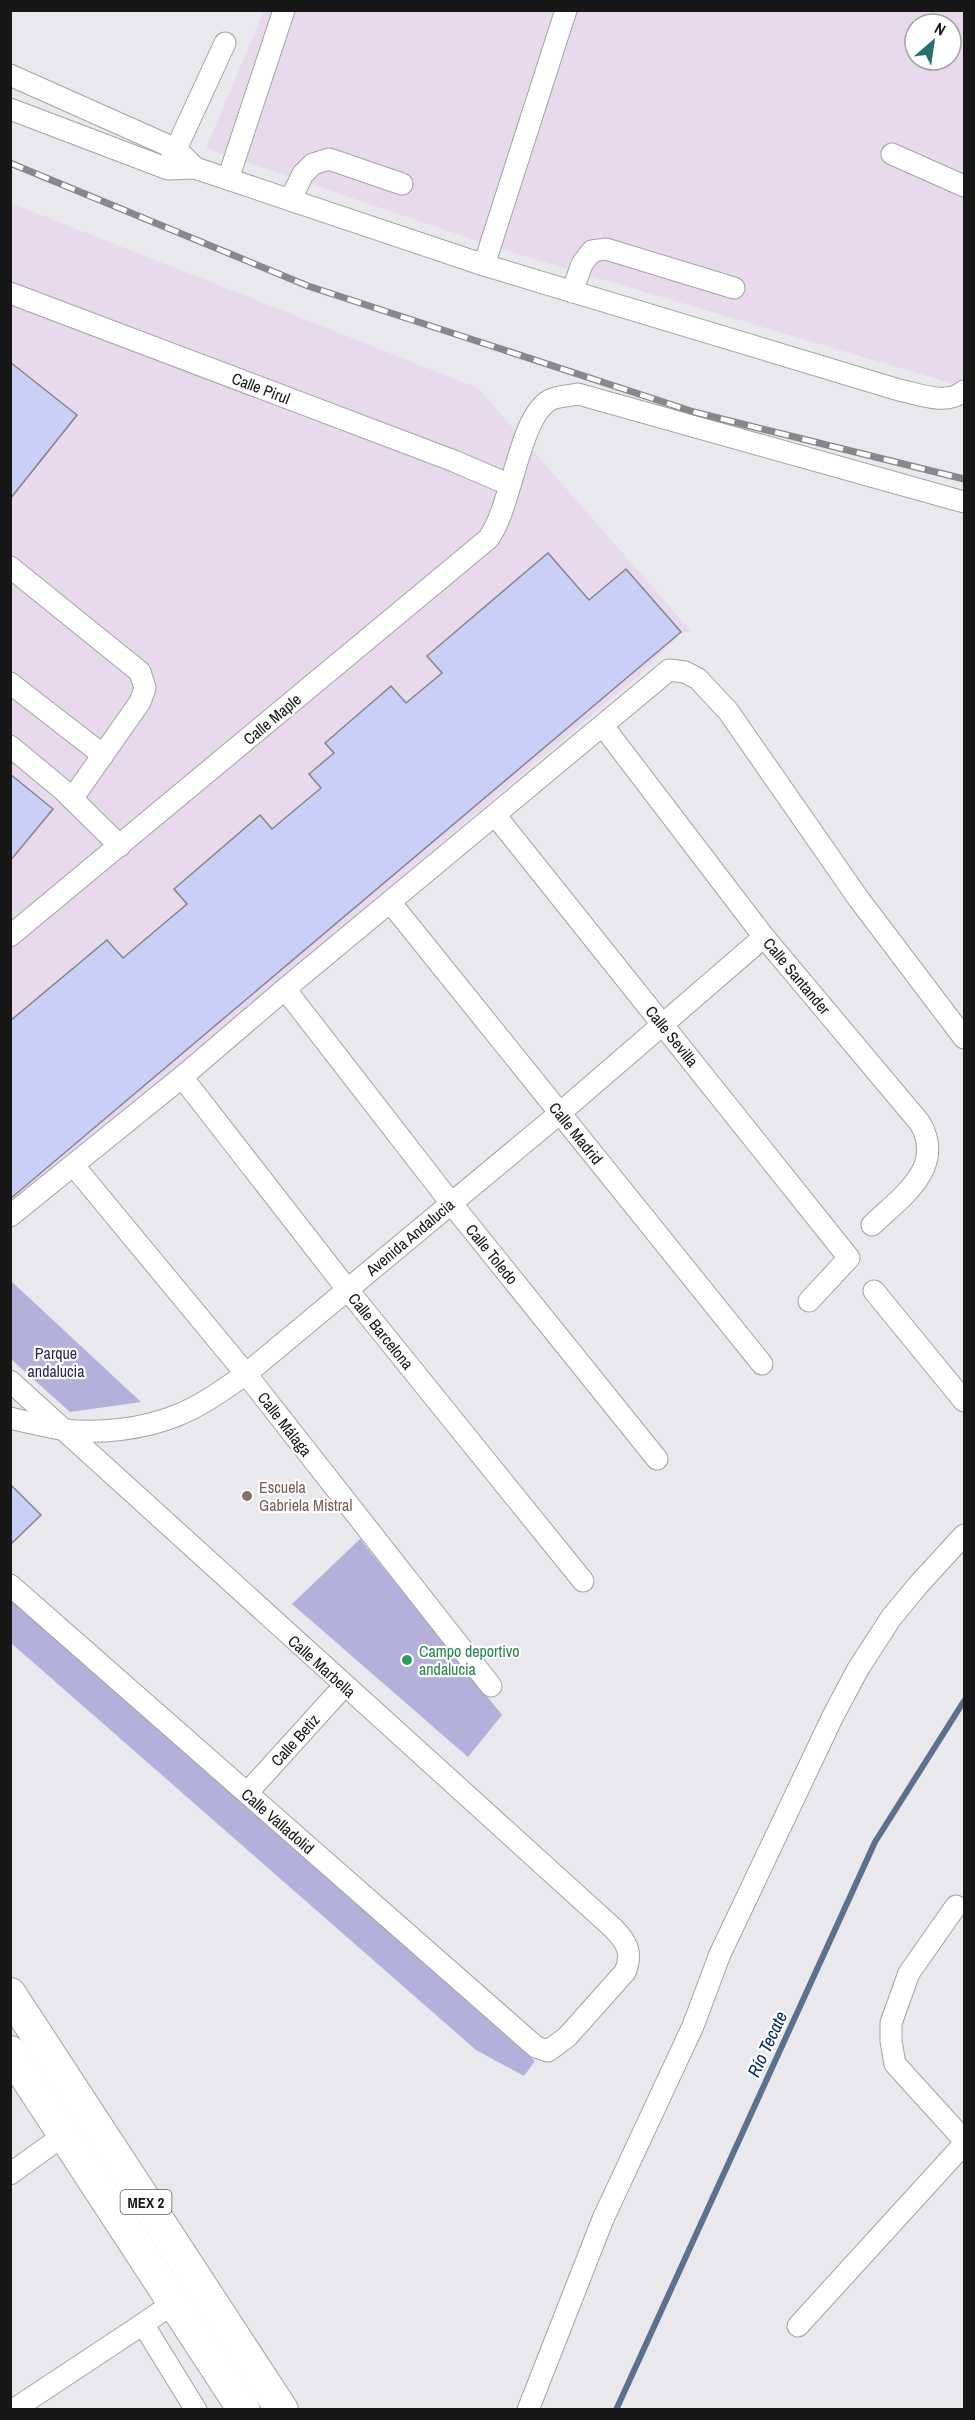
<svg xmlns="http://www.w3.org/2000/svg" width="975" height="2420" viewBox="0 0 975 2420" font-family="'Archivo Narrow',sans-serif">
	<rect width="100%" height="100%" fill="#e9e9ed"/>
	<g fill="#e9d9ec" fill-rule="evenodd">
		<path d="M264 11H964V387L497 248 206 148ZM915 24H951V60H915Z"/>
		<polygon points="11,203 478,388 691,631 681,633 644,671 11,1208"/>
	</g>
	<g fill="#b3b0db">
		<polygon points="10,1281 11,1281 141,1402 70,1412 11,1359"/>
		<polygon points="360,1539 502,1715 468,1757 292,1604"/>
		<polygon points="11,1594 535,2061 524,2076 476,2050 11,1643"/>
	</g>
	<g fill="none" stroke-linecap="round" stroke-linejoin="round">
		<polyline stroke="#5d718e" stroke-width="6" points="616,2410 875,1842 964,1701"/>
	</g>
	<g fill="#cacff7" stroke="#848589" stroke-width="1.5">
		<polygon points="10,362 77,415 10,499"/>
		<polygon points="548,553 589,600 626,569 681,632 10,1199 10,1021 107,940 123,958 187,904 174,889 260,815 272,829 321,788 309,774 334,753 325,743 391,686 406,703 442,673 427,656"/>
		<polygon points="10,774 53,809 10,861"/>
		<polygon points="10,1484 41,1515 10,1545"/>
	</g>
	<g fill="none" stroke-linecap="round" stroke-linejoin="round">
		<defs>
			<g id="minor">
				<polyline points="10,75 176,149 195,168"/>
				<path d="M10 109 168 169 195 168 484 265 899 390C920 394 946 406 964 391"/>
				<polyline points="892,154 964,186"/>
				<polyline points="171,160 225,43"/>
				<polyline points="228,179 284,10"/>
				<polyline points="290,200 303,174 313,164 329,159 402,184"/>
				<polyline points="484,265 566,10"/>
				<polyline points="572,292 582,264 592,251 606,249 734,288"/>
				<polyline points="10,293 454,461 510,485"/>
				<polyline points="10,567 140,672 145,688 140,702 72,799"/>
				<polyline points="10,683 103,755"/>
				<path d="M603 726 764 937 920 1123C946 1168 901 1197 872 1225"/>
				<polyline points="10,746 63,790 120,846"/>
				<polyline points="495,815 849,1258 809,1301"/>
				<polyline points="390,902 762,1364"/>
				<path d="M10 936 488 539C512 508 519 416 550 400 557 396 569 396 578 394L964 502"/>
				<polyline points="285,989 451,1203 657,1459"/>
				<polyline points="182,1077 347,1289 583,1581"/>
				<polyline points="74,1166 246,1374 491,1686"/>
				<polyline points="10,1216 182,1077 285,989 669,670 685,672 698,679 728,711 858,898 964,1038"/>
				<polyline points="874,1291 964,1401"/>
				<path d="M10 1381 613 1928C627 1942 633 1953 625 1972L567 2037 548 2051 536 2047 10 1585"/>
				<path d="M10 1418C27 1422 44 1426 60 1429 97 1435 144 1429 178 1415 203 1405 224 1389 246 1374L560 1113 764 937"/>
				<polyline points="247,1793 344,1686"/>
				<polyline points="956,1906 909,1973 891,2023 891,2041 895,2064 964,2140"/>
				<polyline points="10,2174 64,2135"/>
				<polyline points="175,2302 143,2324 196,2410"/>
				<polyline points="798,2326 964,2144"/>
				<polyline points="13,2410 143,2324"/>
				<polyline points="528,2410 603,2219 693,2026 720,1954 833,1716 858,1669 891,1618 919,1584 964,1535"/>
			</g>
			<g id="highway">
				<polyline points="10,1994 282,2410"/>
				<polyline points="10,2052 244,2410"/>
			</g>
		</defs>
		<use href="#minor" stroke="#a3a2a6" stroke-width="23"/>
		<use href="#highway" stroke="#a3a2a6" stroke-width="34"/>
		<use href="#minor" stroke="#fff" stroke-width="21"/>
		<use href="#highway" stroke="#fff" stroke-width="32"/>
		<defs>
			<polyline id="rail" points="10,163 308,286 694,412 964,479"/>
		</defs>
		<use href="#rail" stroke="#88888b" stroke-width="7"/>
		<use href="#rail" stroke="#fff" stroke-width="4.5" stroke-dasharray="14" stroke-linecap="butt"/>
	</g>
	<circle fill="#8d6e63" stroke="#fff" stroke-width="2" cx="247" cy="1496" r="6"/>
	<circle fill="#2e9e5b" stroke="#fff" stroke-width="2" cx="407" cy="1660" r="6"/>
	<g text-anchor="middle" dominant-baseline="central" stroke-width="4.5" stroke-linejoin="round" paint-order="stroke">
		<rect fill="#fff" stroke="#5d5d5d" stroke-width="1.5" x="120.5" y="2190" width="51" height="24" rx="4.5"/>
		<g font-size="15" font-weight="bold" fill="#171718">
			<text x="146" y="2202">MEX 2</text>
		</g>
		<g font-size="16" fill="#171718" stroke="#fff">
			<text transform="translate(261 388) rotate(21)">Calle Pirul</text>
			<text transform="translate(272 719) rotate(-40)">Calle Maple</text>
			<text transform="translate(797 976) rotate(50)">Calle Santander</text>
			<text transform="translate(672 1036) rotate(51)">Calle Sevilla</text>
			<text transform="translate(576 1133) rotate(51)">Calle Madrid</text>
			<text transform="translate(410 1237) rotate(-40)">Avenida Andalucia</text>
			<text transform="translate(492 1254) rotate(51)">Calle Toledo</text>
			<text transform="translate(381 1331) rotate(51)">Calle Barcelona</text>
			<text transform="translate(285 1424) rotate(52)">Calle Málaga</text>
			<text transform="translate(322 1666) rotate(42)">Calle Marbella</text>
			<text transform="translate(295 1740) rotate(-48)">Calle Betiz</text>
			<text transform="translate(278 1821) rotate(41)">Calle Valladolid</text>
		</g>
		<g font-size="16" fill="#2a1e58" stroke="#fff">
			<text x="56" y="1353">Parque<tspan x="56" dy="18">andalucia</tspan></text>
		</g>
		<g font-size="16" fill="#785e54" stroke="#fff" text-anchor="start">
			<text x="259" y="1487">Escuela<tspan x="259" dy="18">Gabriela Mistral</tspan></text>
		</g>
		<g font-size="16" fill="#27864d" stroke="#fff" text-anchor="start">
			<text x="419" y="1651">Campo deportivo<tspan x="419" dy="18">andalucia</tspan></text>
		</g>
		<g font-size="18" font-style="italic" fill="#062a5d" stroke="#fff">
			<text transform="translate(767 2044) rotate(-65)">Río Tecate</text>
		</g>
	</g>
	<rect width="975" height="2420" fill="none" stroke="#171718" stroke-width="24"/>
	<g transform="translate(933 42) rotate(29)"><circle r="28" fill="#ffffff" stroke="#a2a2a3" stroke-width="1.5"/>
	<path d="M0-4.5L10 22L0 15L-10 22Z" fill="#27716c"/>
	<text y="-9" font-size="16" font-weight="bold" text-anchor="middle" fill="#171718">N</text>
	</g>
</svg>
